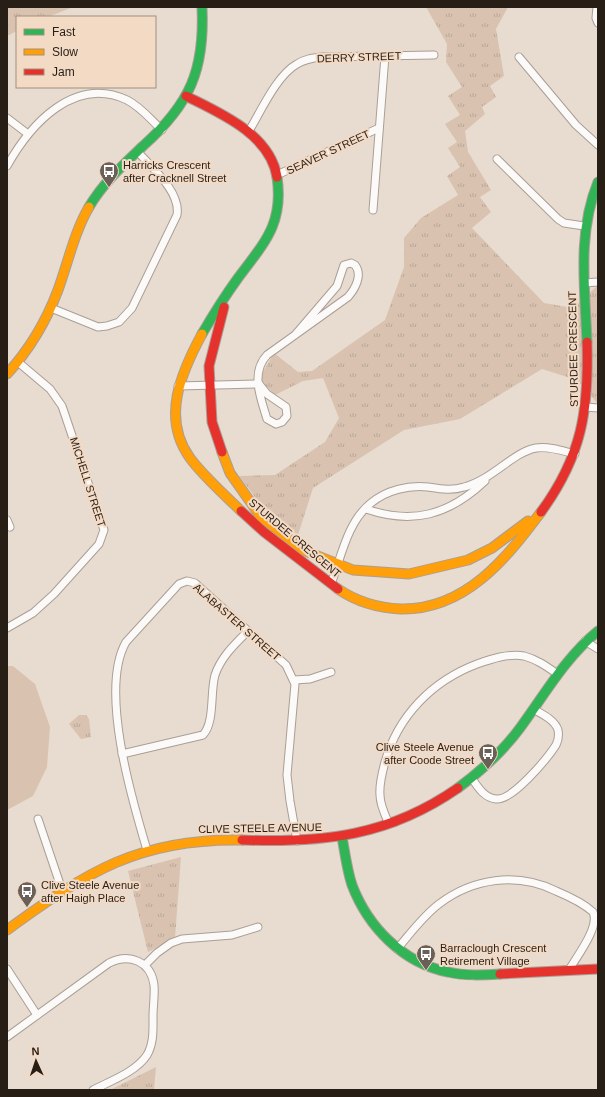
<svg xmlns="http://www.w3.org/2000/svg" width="605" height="1097" viewBox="0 0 605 1097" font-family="Arial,sans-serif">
	<defs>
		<pattern id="park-tufts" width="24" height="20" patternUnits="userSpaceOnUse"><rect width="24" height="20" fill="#d9c3b0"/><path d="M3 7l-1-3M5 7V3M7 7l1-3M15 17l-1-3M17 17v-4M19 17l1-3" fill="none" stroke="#baa797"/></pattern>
	</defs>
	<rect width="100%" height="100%" fill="#e8dbd0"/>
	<polygon fill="#d9c3b0" points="7,666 13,666 35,684 50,727 47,767 33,796 7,810"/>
	<g fill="url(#park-tufts)">
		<polygon points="7,7 73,7 48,17 17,17 17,31 7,36"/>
		<polygon points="426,7 508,7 496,29 504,76 490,86 496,97 482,107 485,114 465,131 468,152 491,190 480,197 491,212 472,228 544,303 573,308 596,287 598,287 598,404 577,380 542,369 460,419 404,430 313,488 298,535 268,514 239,476 275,475 325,442 339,418 323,378 303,381 275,395 259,379 274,353 298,372 312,371 385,320 404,267 404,238 421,218 458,195 447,176 460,167 448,148 457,142 445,124 460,115 448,96 462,87 446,62 447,44"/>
		<polygon points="79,715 86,715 89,719 91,737 81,739 69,724"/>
		<polygon points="181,857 175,938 148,952 128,871"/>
		<polygon points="156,1067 154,1090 110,1090"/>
	</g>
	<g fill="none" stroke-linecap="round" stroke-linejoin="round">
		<defs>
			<g id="street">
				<polyline points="597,7 596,18 598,23"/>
				<polyline points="519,57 576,125 598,145"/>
				<polyline points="7,118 28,134"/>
				<path d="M249 131C261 111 277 75 297 64 305 59 312 58 321 57L434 55"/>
				<polyline points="497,159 558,219 564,223 584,226"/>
				<path d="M7 166C30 125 74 75 127 100 141 107 151 120 162 130"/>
				<polyline points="277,175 379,128"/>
				<polyline points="373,210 385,56"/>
				<polyline points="584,283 598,282"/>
				<path d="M51 308 98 327 107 326 119 322 132 308 177 215C181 192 152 168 137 151"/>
				<path d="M259 384 267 394 286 407 287 416 282 422 276 424 267 419C261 399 250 373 267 355L348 297C355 289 363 275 355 265L351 263 344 265 337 286 295 335"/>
				<polyline points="178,386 259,384"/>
				<polyline points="586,407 598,408"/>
				<path d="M366 509C413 525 449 515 485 481"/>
				<polyline points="7,520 10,527"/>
				<path d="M331 584C341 558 347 522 371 503 387 490 408 485 428 487 441 489 452 491 464 487 492 480 513 452 536 448 549 446 563 451 575 454"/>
				<polyline points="7,628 33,613 54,594 99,544 104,530 62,406 50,389 18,362"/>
				<polyline points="585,641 598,649"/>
				<polyline points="294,680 310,679 331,672"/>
				<path d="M122 754 203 735C215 722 210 692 215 675 221 657 235 644 248 631"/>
				<path d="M471 777C477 786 484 798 496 799 512 801 547 759 556 745 558 741 559 735 558 730 555 720 542 714 533 709"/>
				<polyline points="38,819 62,890"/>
				<path d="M389 824C385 815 380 805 380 795 379 784 382 773 385 762 398 716 432 681 477 664 491 659 509 653 524 656 536 659 546 666 556 673"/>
				<path d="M147 850C132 800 99 689 126 642L179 584 187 581 195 583 286 665 295 684 287 775 290 801 297 841"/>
				<path d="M397 949C410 934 423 916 439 904 473 878 517 872 556 891 568 896 583 903 593 912 600 927 577 956 569 970"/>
				<polyline points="145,965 157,953 171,943 182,939 232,935 258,927"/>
				<polyline points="7,969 37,1015"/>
				<path d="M7 1037 109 963C129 953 151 961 154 985 155 995 153 1006 153 1016 153 1029 154 1043 147 1055 136 1072 110 1081 93 1090"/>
			</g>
			<g id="fast">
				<path d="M89 207C103 183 123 165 143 146 190 104 205 70 202 7"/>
				<path d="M202 334C213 315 225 296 238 278 264 243 284 224 277 177"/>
				<path d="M587 342C585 288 577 233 598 182"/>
				<path d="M458 788C481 771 503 751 520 728 545 694 565 658 598 631"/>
				<path d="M342 837C345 853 347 870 352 885 368 927 403 963 448 972 465 976 483 975 500 974"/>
			</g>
			<g id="slow">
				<path d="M202 334C181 373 161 418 190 458 204 477 224 494 241 511"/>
				<path d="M7 374C30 349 46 322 58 290 68 263 74 233 89 207"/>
				<polyline points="222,452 230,473 261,517 303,550 353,570 409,574 468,560 492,548 528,521"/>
				<path d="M338 589C357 602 378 608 401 609 465 610 506 559 541 512"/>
				<path d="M7 930C87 872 139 838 242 840"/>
			</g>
			<g id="jam">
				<path d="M186 96C220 113 270 134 277 177"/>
				<polyline points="222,452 212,422 209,366 224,307"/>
				<polyline points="241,511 264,532 338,589"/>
				<path d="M541 512C582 456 589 410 587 342"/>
				<path d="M242 840C324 843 389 836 458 788"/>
				<polyline points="500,974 598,969"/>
			</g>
		</defs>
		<use href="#street" stroke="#a99f96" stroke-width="9"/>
		<use href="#fast" stroke="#a99f96" stroke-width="11"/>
		<use href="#slow" stroke="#a99f96" stroke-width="11"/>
		<use href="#jam" stroke="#a99f96" stroke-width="11"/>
		<use href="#street" stroke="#fcfaf8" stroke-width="7"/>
		<use href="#fast" stroke="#30b455" stroke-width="9"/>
		<use href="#slow" stroke="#ff9f0a" stroke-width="9"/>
		<use href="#jam" stroke="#e5322d" stroke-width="9"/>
	</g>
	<defs>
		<symbol id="bus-pin" viewBox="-11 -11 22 30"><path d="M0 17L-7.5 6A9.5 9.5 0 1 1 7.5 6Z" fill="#6b6057" stroke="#f3dac5"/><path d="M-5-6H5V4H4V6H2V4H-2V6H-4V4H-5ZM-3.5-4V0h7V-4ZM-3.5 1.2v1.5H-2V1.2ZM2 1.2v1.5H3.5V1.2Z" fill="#fff"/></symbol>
	</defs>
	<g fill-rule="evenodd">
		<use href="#bus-pin" x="98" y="160" width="22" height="30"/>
		<use href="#bus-pin" x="477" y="742" width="22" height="30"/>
		<use href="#bus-pin" x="16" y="880" width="22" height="30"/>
		<use href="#bus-pin" x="415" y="943" width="22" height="30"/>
	</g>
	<g text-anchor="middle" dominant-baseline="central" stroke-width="4" stroke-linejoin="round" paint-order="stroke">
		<g font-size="11" fill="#271e16" stroke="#f3dac5">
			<text transform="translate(359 57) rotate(-2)">DERRY STREET</text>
			<text transform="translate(328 152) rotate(-25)">SEAVER STREET</text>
			<text transform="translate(573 349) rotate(-91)">STURDEE CRESCENT</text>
			<text transform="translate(88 482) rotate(72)">MICHELL STREET</text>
			<text transform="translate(295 538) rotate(40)">STURDEE CRESCENT</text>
			<text transform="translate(237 622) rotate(41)">ALABASTER STREET</text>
			<text transform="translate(260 828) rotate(-1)">CLIVE STEELE AVENUE</text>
		</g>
		<g font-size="11" fill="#271e16" stroke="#f3dac5" text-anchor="start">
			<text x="123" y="165">Harricks Crescent<tspan x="123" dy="13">after Cracknell Street</tspan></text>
			<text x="474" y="747" text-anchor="end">Clive Steele Avenue<tspan x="474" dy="13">after Coode Street</tspan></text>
			<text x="41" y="885">Clive Steele Avenue<tspan x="41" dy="13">after Haigh Place</tspan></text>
			<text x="440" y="948">Barraclough Crescent<tspan x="440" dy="13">Retirement Village</tspan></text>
		</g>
	</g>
	<rect width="605" height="1097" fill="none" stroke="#271e16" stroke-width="16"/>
	<rect x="16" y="16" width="140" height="72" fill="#f3dac5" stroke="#a18f7f"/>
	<rect x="24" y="29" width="20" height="6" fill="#30b455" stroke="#a18f7f"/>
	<text x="52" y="36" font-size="12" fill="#271e16">Fast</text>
	<rect x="24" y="49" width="20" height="6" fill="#ff9f0a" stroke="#a18f7f"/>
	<text x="52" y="56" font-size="12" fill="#271e16">Slow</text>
	<rect x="24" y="69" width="20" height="6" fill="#e5322d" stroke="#a18f7f"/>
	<text x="52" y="76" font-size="12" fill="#271e16">Jam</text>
	<g transform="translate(36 1061) rotate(357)" stroke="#f3dac5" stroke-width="3" paint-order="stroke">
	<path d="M0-3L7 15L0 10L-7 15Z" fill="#271e16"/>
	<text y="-6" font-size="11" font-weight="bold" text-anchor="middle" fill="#271e16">N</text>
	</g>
</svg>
